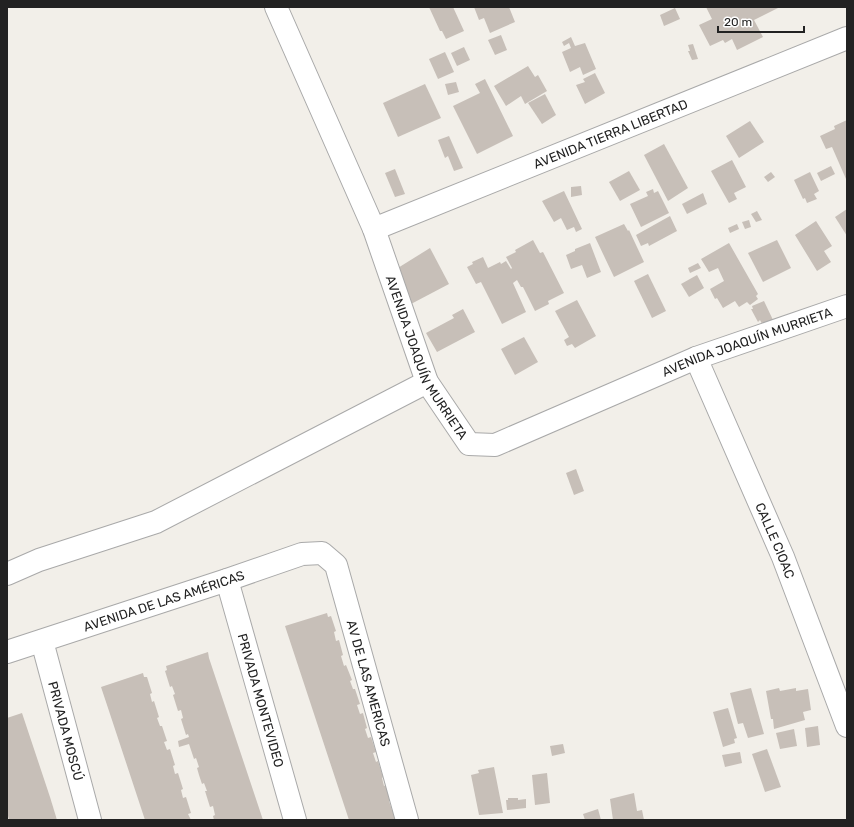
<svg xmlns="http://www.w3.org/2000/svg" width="854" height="827" viewBox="0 0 854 827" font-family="Rubik,sans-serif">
	<rect width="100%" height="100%" fill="#f2efe9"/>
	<g fill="#c7bfb8">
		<polygon points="429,7 453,7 464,31 446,39 442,31 440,31"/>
		<polygon points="474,7 509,7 515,22 490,33 484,18 479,20"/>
		<polygon points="706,7 780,7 754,20 763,37 737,50 732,39 725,43 723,40 710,46 699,25 712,19"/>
		<polygon points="675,8 680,19 664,26 660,15"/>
		<polygon points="501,35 507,50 495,55 488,40"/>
		<polygon points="571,37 575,46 585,43 596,69 583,75 580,67 570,72 562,52 571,48 569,43 564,46 562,42"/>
		<polygon points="693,44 698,59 692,60 688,51 690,51 688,45"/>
		<polygon points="464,47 470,60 457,66 451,53"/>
		<polygon points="445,52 454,72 438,79 429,59"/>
		<polygon points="528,66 535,77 538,75 547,91 525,104 521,96 506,106 494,86"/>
		<polygon points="595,73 605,93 585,104 576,85 585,82 583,79"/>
		<polygon points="485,79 513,136 477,154 453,106 480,93 475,84"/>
		<polygon points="456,82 459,92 448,95 445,84"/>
		<polygon points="425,84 441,118 398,137 383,103"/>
		<polygon points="545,94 556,115 542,124 528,103"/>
		<polygon points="847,120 847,178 846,179 832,147 826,149 820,136 835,129 834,126"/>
		<polygon points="750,121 764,142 739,158 726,136"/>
		<polygon points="449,136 463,168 454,171 448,156 445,158 438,140"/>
		<polygon points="664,144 688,188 668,201 644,155"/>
		<polygon points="732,160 746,187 734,193 737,199 729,203 711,171"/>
		<polygon points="831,166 835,174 821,181 817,173"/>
		<polygon points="395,169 405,194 395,197 385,173"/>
		<polygon points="629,171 640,190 620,201 609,182"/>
		<polygon points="771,172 775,177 768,182 764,177"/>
		<polygon points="810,172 819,191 814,194 817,199 807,203 805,198 803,199 794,180"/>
		<polygon points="581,186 582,195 571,197 571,187"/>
		<polygon points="653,189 654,193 658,191 669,213 641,227 630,204 648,196 646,192"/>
		<polygon points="564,191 582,229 576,232 574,227 567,230 561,218 554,222 542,201"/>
		<polygon points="703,193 707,204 687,214 682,204"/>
		<polygon points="847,209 847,236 835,217"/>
		<polygon points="757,211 762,220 756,222 751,214"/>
		<polygon points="670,216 677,231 649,246 648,243 641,246 636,235"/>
		<polygon points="749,220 751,227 745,229 742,222"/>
		<polygon points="816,221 832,246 824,251 831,262 817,271 795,235"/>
		<polygon points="624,224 628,231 629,230 644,262 614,277 595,237"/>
		<polygon points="737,224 739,229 730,233 728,228"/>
		<polygon points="533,240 540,253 543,252 564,293 548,301 549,304 535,311 523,287 521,287 517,280 513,283 526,312 502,324 481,282 476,284 467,267 473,264 472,262 483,257 488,268 500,262 501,264 506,261 511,269 512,268 506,257 516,252 515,250"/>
		<polygon points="777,240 791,268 763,282 748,253"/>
		<polygon points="590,243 601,272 587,278 582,265 571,269 566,255 575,251 575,249"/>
		<polygon points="729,243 758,294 756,296 758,299 750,305 747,302 739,307 735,301 723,308 717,298 715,299 710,289 724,281 718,268 709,272 701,259"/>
		<polygon points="430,248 449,284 411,304 393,271"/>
		<polygon points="698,263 701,268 690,273 688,268"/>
		<polygon points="648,274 666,311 652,318 634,281"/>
		<polygon points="697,275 704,288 689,297 681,284"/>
		<polygon points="577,300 596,336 575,348 572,344 567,346 564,340 569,337 555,311"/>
		<polygon points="764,301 773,320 762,324 760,320 758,322 751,309 753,309 752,306"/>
		<polygon points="463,309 475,332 437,352 426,333 454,318 452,315"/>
		<polygon points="524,337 538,362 515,375 501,349"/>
		<polygon points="576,469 584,491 574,495 566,473"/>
		<polygon points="327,613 328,617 331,616 336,631 334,632 336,641 339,640 343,655 341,656 344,666 346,665 352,680 350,681 353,689 355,689 360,704 357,705 360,714 363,713 367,728 365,729 368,738 371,737 376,752 373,753 376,762 378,761 383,777 382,778 384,786 386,785 391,801 389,801 392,810 395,809 398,820 349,820 285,626"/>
		<polygon points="208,652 209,658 263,820 214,820 213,816 215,815 213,806 210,807 205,791 207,791 204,783 202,784 199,775 197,768 199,767 196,758 194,759 189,744 179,747 178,741 189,737 188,734 186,735 181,719 183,718 181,710 178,711 173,695 175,694 172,686 170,687 165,671 167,670 166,666"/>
		<polygon points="143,673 144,677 147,677 152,693 150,694 152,702 154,701 159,717 157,718 160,726 162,726 167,741 164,742 167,750 170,749 175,765 173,766 175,774 178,773 183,789 181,790 183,798 186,797 191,813 188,814 191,820 145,820 109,711 101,687"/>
		<polygon points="751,688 764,734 748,738 743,723 738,724 730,693"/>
		<polygon points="779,688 780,691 796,688 796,691 808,689 811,710 803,712 805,720 774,729 773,719 771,719 766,691"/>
		<polygon points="728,708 737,738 734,739 735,743 723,747 713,712"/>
		<polygon points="22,713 50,797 57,820 9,820 7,812 7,718"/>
		<polygon points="818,726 820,745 807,747 805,728"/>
		<polygon points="794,729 797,746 780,749 776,733"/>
		<polygon points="563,744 565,753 552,756 550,746"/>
		<polygon points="767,749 781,787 765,792 752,754"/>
		<polygon points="740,752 742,763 725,767 722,755"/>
		<polygon points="494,767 503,813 479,815 471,775 479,773 478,770"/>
		<polygon points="547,773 550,803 535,805 532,775"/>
		<polygon points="634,793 637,811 642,810 644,820 613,820 610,799"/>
		<polygon points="508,798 518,798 518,800 526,799 526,808 507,810 506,800 508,800"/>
		<polygon points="598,809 601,820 585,820 583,814"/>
	</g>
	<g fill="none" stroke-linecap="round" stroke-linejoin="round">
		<defs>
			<g id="minor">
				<path id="s1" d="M276 7 374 229 427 382 469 444 495 445 696 358 847 306"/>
				<path id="s2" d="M374 229 847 38"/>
				<path id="s3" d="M696 358 783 557 847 726"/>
				<polyline points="7,574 39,560 156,522 427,382"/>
				<path id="s4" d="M227 580 295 820"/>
				<path id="s5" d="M42 641 90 820"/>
				<path id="s6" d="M7 652 227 580 302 554 322 553 336 565 407 820"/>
			</g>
		</defs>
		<use href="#minor" stroke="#a9a9a9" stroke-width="24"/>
		<use href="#minor" stroke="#fff" stroke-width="22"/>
	</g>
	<g text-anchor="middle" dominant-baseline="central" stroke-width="4" stroke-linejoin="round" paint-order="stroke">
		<g font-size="13" fill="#222" stroke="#fff">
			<text stroke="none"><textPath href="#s2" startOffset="255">AVENIDA TIERRA LIBERTAD</textPath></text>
			<text stroke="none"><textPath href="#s1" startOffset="778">AVENIDA JOAQUÍN MURRIETA</textPath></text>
			<text stroke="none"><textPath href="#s1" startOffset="382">AVENIDA JOAQUÍN MURRIETA</textPath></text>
			<text stroke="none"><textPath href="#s3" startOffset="199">CALLE CIOAC</textPath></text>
			<text stroke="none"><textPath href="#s6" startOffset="165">AVENIDA DE LAS AMÉRICAS</textPath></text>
			<text stroke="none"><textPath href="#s6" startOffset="472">AV DE LAS AMERICAS</textPath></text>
			<text stroke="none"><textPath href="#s4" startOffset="125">PRIVADA MONTEVIDEO</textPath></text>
			<text stroke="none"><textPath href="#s5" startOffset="93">PRIVADA MOSCÚ</textPath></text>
		</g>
	</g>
	<rect width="854" height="827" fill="none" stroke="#222222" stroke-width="16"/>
	<path d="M718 26v6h86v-6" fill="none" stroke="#222222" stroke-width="2"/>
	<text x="724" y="26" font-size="12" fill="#222222" stroke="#ffffff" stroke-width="3" paint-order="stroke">20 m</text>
</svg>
